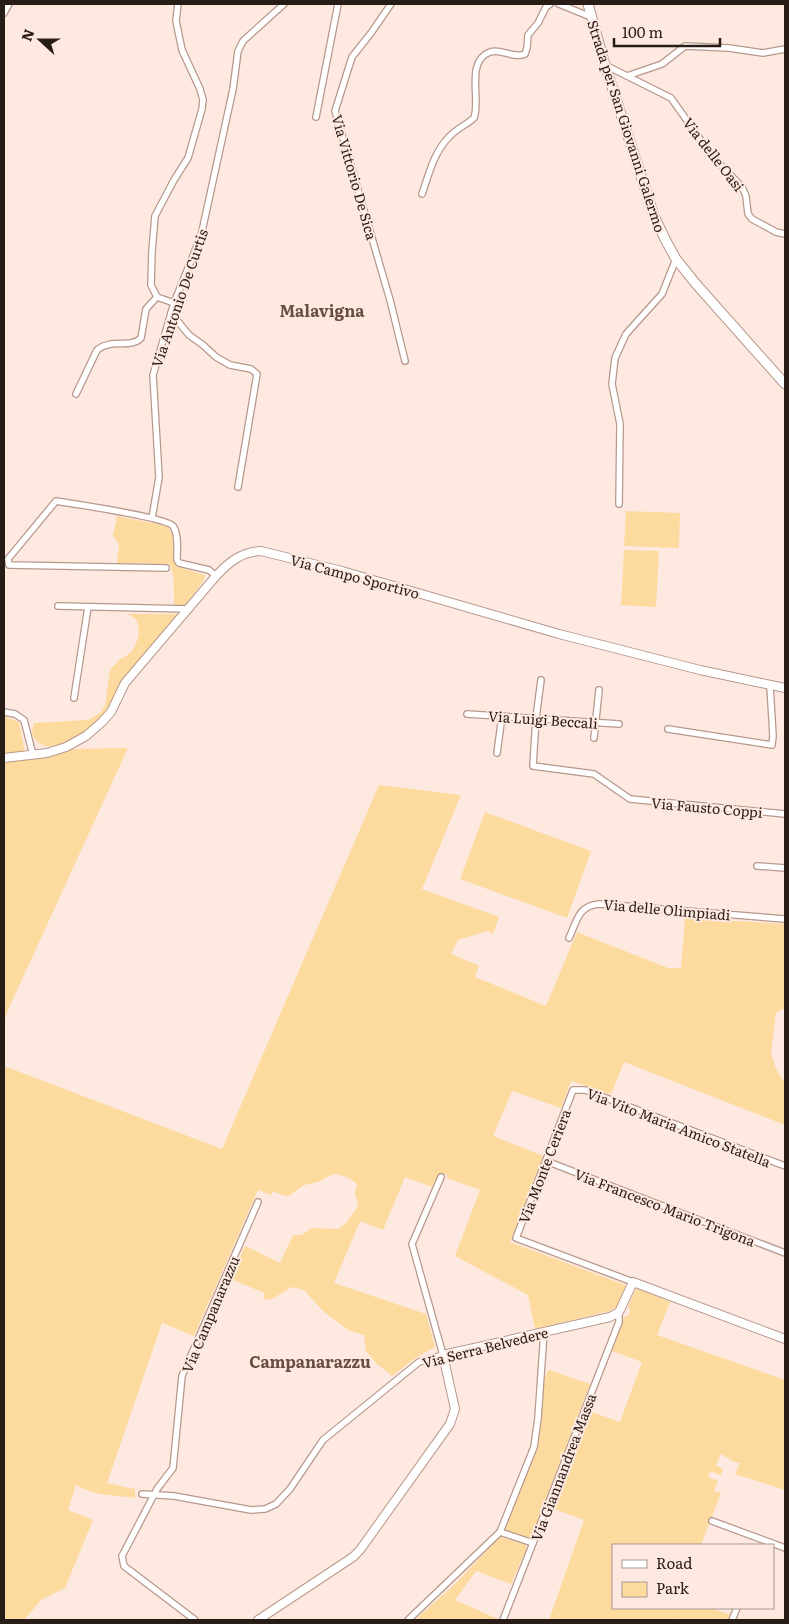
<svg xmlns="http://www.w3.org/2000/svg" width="789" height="1624" viewBox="0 0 789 1624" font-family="Literata,serif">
	<rect width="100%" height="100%" fill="#fee9e1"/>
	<g fill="#fddb9e">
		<polygon points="626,511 680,513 679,548 624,546"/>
		<path d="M117 516 166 526C179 536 168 554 177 567L205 575 204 580 186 604 183 605H174C174 594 175 572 169 564L117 563 119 544 113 536Z"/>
		<polygon points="624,550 659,551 656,607 621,605"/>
		<path d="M128 614H176L179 616C161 637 140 657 124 680 117 690 114 701 107 711 96 726 58 757 39 743 31 737 31 732 34 723L88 720 100 713 105 706 110 670 120 659C133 656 143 635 137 622 136 618 131 616 128 614Z"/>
		<polygon points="4,716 19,722 25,752 4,755"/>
		<polygon points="128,748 8,1010 4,1021 4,762 47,756 69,749"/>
		<path d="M379 785 461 795 422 889 499 917 493 934 487 931 458 940 451 954 479 966 475 977 546 1006 577 932 668 968H681L685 918 785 924V1008L776 1013 771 1053 776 1069 785 1083V1125L624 1062 611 1094 571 1081 561 1108 512 1091 493 1136 543 1156 510 1242 625 1285C625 1296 620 1306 610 1311L535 1329 528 1295 455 1256 480 1190 447 1178 448 1175 439 1173 432 1187 405 1177 383 1230 360 1221 334 1283 426 1314 435 1347 417 1357 392 1376 377 1364 366 1351 364 1335 348 1330 323 1311 304 1290 292 1287 272 1299 263 1300 265 1293 230 1279 245 1246 280 1263 293 1235H301L312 1228 338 1229 346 1223 358 1206 355 1193 357 1185C351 1177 342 1175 333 1174L318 1182 304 1185 290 1195 285 1196 273 1191 271 1195 258 1190 194 1336 162 1323 107 1483 135 1489V1498L100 1494 89 1491 76 1485 68 1510 93 1520 65 1588 41 1600 24 1620H4V1066L222 1149Z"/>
		<polygon points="485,812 591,851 567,918 460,879"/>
		<polygon points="638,1289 670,1302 657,1335 785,1380 785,1490 735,1474 740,1463 734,1462 721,1454 716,1465 723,1469 721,1475 710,1471 708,1477 718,1481 714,1491 721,1493 701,1545 613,1545 613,1608 712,1608 730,1615 728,1620 680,1620 675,1618 674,1620 549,1620 584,1520 552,1508 589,1411 620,1422 642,1362 612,1351 624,1317 628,1316 630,1310 628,1307 635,1290"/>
		<polygon points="549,1370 590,1384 535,1527 530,1538 526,1539 507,1531 506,1528 536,1446 544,1382 546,1374"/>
		<polygon points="500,1537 526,1545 526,1550 511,1584 476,1571 455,1600 498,1619 497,1620 415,1620 455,1584"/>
	</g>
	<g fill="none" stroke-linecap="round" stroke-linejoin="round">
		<defs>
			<g id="minor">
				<polyline points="391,4 371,33 352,57 335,111 390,300 405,361"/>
				<polyline points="559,4 591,17"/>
				<polyline points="4,13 9,4"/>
				<polyline points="605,65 671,98 712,156 742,187 746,196 748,214 752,219 776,232 785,234"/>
				<polyline points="627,76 662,64 685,46 729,48 763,53 785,49"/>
				<polyline points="316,117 338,4"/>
				<path d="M422 194C429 174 434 152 449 137 456 129 466 125 474 118 481 100 465 61 490 52 501 48 513 59 525 54L527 48 528 35 538 23 546 7 550 4"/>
				<polyline points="174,303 157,297 151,285 152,251 155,216 174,180 188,158 202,109 203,100 200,89 182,50 176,21 178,4"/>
				<polyline points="171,313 189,335 203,345 216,357 230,365 251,369 257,374 238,487"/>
				<path d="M76 394 97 350C111 338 131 349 141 338L146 309 157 297"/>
				<polyline points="619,504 620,424 612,384 615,358 626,334 662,294 676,259"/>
				<polyline points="152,518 159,477 153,375 174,303 201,236 233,89 238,51 243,41 284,4"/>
				<path d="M166 568 9 565 8 559 56 501C74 504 165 517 173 526 179 534 177 551 177 560L179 563 209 570 216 576"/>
				<polyline points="58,606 189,609"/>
				<polyline points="541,680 536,718 533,766 594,774 630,799 785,814"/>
				<polyline points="74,698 88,607"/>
				<polyline points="4,712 15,714 24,720 33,755"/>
				<polyline points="467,714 619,724"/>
				<polyline points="668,729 772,745 773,736 770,686"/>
				<polyline points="594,738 599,690"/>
				<polyline points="497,753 502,716"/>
				<polyline points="757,866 785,868"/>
				<path d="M569 938C577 921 578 906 599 904L785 919"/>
				<polyline points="546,1161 785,1253"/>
				<polyline points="633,1282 516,1238 573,1090 585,1090 785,1166"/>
				<polyline points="142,1494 174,1496 251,1510 265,1509 276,1504 290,1489 323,1440 419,1362 443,1355 412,1244 441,1177"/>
				<polyline points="712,1521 785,1548"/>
				<polyline points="500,1532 533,1543"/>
				<polyline points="195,1620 124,1566 122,1556 157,1489 173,1468 182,1376 258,1202"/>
				<polyline points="408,1620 500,1532 534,1447 538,1418 544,1332"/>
				<polyline points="503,1620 619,1322 619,1312"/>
				<polyline points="732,1620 737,1608"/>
			</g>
			<g id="tertiary">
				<path d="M4 758 47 753 66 747 86 736 102 722 111 712 125 683 216 576C229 562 241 552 261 551L342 571 559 634 700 670 785 688"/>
				<polyline points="258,1620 353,1557 360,1550 450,1424 455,1409 443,1355 610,1317 619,1312 633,1282 785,1339"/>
			</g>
			<polyline id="secondary" points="588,4 605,65 654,216 666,241 676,259 696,284 785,384"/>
		</defs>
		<use href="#minor" stroke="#b7988b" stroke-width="8"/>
		<use href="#tertiary" stroke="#b7988b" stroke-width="10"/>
		<use href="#secondary" stroke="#b7988b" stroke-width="11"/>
		<use href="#minor" stroke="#fff" stroke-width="5.5"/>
		<use href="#tertiary" stroke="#fff" stroke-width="8"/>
		<use href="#secondary" stroke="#fff" stroke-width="9"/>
	</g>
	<g text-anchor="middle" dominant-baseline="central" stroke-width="4" stroke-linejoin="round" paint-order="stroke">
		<g font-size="14" fill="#281c17" stroke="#fee9e1">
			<text transform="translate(627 126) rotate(72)">Strada per San Giovanni Galermo</text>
			<text transform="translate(714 154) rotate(52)">Via delle Oasi</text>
			<text transform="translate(355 177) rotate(74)">Via Vittorio De Sica</text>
			<text transform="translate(179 298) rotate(-71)">Via Antonio De Curtis</text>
			<text transform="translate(355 576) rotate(15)">Via Campo Sportivo</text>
			<text transform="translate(543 719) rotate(4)">Via Luigi Beccali</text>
			<text transform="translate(707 807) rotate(5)">Via Fausto Coppi</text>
			<text transform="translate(667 909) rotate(5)">Via delle Olimpiadi</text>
			<text transform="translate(679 1127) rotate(21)">Via Vito Maria Amico Statella</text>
			<text transform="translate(544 1166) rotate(-69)">Via Monte Ceriera</text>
			<text transform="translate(665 1207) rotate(21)">Via Francesco Mario Trigona</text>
			<text transform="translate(210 1314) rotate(-67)">Via Campanarazzu</text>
			<text transform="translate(485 1347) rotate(-14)">Via Serra Belvedere</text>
			<text transform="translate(563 1467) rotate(-69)">Via Giannandrea Massa</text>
		</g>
		<g font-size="16" font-weight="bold" fill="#694d42" stroke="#fee9e1">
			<text x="322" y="310">Malavigna</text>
			<text x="310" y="1361">Campanarazzu</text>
		</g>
	</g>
	<rect width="789" height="1624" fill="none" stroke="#281c17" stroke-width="10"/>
	<rect x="612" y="1544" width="162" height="65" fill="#fee9e1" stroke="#a89790"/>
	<rect x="622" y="1560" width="25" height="8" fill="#ffffff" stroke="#a89790"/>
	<text x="656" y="1569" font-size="15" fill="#281c17">Road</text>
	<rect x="622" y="1582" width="25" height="15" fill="#fddb9e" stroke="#a89790"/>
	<text x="656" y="1594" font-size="15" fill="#281c17">Park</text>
	<g transform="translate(40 40) rotate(291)" stroke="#fee9e1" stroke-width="4" paint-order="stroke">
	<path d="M0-4L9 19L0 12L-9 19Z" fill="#281c17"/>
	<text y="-8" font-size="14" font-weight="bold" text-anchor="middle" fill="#281c17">N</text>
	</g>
	<path d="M614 38v8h106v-8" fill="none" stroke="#281c17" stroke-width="2.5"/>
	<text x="622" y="38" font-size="15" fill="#281c17" stroke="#fee9e1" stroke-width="4" paint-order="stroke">100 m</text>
</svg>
